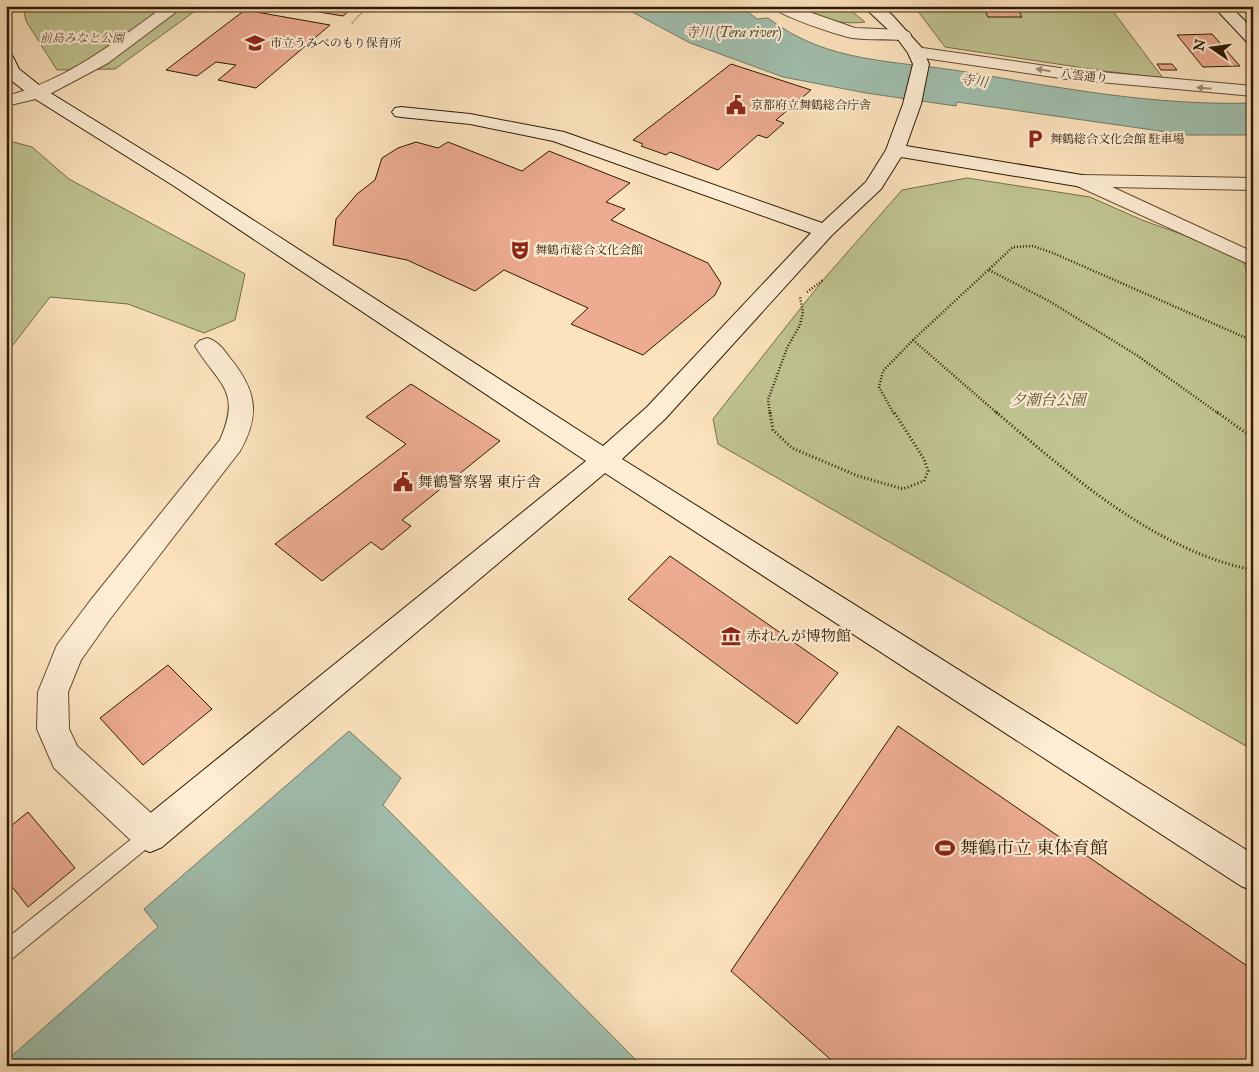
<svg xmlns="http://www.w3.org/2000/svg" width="1259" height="1072" viewBox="0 0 1259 1072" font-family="'IM FELL Great Primer','Noto Serif JP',serif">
	<rect width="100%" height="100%" fill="#fce3bd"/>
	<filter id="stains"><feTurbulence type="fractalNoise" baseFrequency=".004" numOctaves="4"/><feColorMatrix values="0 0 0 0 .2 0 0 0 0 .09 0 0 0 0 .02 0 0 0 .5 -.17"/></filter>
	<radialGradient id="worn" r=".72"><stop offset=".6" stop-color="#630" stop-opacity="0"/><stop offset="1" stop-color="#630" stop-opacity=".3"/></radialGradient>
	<g fill="#bfc491" stroke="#766f48">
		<polygon points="23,6 202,6 115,69 57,70 26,21"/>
		<path d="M787 6H845L865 22C837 26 813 15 787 6Z"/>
		<polygon points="914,6 1109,6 1163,78 1104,71 945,47"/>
		<polygon points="6,140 32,147 69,179 245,274 235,320 204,333 128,304 50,297 6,354"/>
		<polygon points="967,178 1090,197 1142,220 1242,256 1247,272 1253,275 1253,750 718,444 713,419 823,280 902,190"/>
	</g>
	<g fill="#a0bead" stroke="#727c68">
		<path d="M621 6H740L757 19 768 18C828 64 895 60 966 72 1061 88 1156 106 1253 103V135H1188L957 102 956 106 866 93 783 77 690 43Z"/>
		<polygon points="349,731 401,778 383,805 642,1066 6,1066 6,1061 158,927 144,909"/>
	</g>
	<g fill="#edac91" stroke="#2e1a00">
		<polygon points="283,6 355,6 343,16"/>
		<polygon points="1016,6 1022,17 988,17 983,7"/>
		<polygon points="1240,6 1253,6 1253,14 1247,14"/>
		<polygon points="245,10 330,25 256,88 218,80 236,65 216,62 197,76 166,70"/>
		<polygon points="1212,34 1240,66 1203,67 1177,35"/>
		<polygon points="731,64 811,90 776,120 784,123 767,138 758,135 718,170 670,152 666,155 641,146 643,144 633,140"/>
		<polygon points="1157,64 1172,64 1177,70 1161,70"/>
		<polygon points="416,142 438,148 448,142 522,171 549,151 630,183 606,202 625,209 611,220 708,263 721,283 715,295 643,355 571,324 588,308 504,270 475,291 407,260 333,245 336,219 357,194 375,180 382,158 398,148"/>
		<polygon points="411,384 500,441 402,520 411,526 382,550 371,542 322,581 275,544 406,444 366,417"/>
		<polygon points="670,556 838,673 797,724 628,599"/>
		<polygon points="168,665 212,709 143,765 100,718"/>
		<polygon points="898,726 1253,970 1252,1066 838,1066 731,971"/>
		<polygon points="28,812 75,868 28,907 6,879 6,830"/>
	</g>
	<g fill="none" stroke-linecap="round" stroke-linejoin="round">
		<defs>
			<polygon id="lane" points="150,827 156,829 159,835 156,841 13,958 6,960 6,939 144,829"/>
			<g id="street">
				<path d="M165 6H184L108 63 44 97 6 106V96C66 81 116 41 165 6Z"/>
				<path d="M771 6H792L855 28 903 30 909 32 911 35 909 38 903 40C886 39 868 40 852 38 838 35 779 16 771 6Z"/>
				<polygon points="916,47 1067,69 1253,86 1253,96 1067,79 910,56 908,52 910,48"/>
				<polygon points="1082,175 1253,178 1253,190 1112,187 1253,252 1253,266 1075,185 1072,181 1075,177"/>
				<path d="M207 338C218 341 223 349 230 358 256 390 261 414 240 451L110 619 81 660 68 692 69 729 77 746 162 823 167 835 162 847 150 852 138 847 54 768 37 729 38 692 57 645 90 601 220 440C242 390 219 385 195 346L199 341Z"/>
			</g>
			<g id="secondary">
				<polygon points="863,6 881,6 892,15 922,48 929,64 921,104 906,146 1082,175 1089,177 1092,181 1089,185 1082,187 901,157 881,189 832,235 665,419 622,459 1253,854 1253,891 1241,886 605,473 162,847 150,852 138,847 133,835 138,823 586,461 174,186 32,97 6,76 6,54 12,55 19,69 44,89 188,178 603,446 647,407 811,233 553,141 470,124 401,117 395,116 392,112 395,108 401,107 470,114 564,132 822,223 866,182 886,150 903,104 913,64 908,53 897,38"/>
				<polygon points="1213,6 1230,6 1253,29 1253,44 1247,42"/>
			</g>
		</defs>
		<use href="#lane" stroke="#624c2f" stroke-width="2"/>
		<use href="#street" stroke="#624c2f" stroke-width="2"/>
		<use href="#secondary" stroke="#2e1a00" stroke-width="2"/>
		<polyline stroke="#2e1a00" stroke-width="2" stroke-dasharray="0.5 2" stroke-linecap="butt" points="352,23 368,6"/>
		<g stroke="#2e1a00" stroke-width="2.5" stroke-dasharray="1 2" stroke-linecap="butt">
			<polyline points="989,270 1049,301 1138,356 1219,414"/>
			<polyline points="807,292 823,280"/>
			<polyline points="913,340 998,414"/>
			<polyline points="770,414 768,400 787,348 800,325 803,312 800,297"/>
			<polyline points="894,414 879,387 883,371 913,340 1013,247 1033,246 1053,253 1253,341"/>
		</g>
		<g stroke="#2e1a00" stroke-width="3" stroke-dasharray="1 2.5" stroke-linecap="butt">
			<polyline points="770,412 773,430 792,448 858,476 903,489 924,481 928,471 924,459 894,412"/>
			<path d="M996 412C1070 475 1156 551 1253 570"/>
			<polyline points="1217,412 1253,438"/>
		</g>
		<use href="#lane" fill="#fdedd4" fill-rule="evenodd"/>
		<use href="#street" fill="#fdedd4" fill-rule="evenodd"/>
		<use href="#secondary" fill="#fdedd4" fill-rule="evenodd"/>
	</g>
	<defs><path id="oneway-solid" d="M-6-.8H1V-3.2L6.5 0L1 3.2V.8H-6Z" transform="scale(1.25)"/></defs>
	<g fill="#a08e75">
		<use href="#oneway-solid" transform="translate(1043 70) rotate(-171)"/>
		<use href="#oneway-solid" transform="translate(1204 88) rotate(-175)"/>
	</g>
	<defs>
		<symbol id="school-bare" viewBox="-9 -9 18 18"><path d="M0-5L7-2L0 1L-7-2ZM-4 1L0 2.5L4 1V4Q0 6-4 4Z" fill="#8f2418" stroke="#fdedd4" stroke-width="2.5" paint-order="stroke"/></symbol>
		<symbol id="civic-bare" viewBox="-9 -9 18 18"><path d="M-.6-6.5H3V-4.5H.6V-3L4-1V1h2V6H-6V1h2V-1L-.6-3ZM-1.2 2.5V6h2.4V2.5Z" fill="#8f2418" stroke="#fdedd4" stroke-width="2.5" paint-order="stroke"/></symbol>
		<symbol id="parking-bare" viewBox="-9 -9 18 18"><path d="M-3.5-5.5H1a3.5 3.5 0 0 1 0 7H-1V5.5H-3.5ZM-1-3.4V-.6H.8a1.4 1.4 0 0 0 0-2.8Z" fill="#8f2418" stroke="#fdedd4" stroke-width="2.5" paint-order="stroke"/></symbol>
		<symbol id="theatre-bare" viewBox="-9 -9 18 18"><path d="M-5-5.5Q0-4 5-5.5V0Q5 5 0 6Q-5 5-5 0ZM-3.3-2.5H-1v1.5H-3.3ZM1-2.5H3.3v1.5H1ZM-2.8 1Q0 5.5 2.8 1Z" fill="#8f2418" stroke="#fdedd4" stroke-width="2.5" paint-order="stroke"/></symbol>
		<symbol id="museum-bare" viewBox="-9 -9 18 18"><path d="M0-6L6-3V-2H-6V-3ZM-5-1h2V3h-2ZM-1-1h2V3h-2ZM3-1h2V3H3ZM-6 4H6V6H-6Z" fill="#8f2418" stroke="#fdedd4" stroke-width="2.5" paint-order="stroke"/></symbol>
		<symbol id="stadium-bare" viewBox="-9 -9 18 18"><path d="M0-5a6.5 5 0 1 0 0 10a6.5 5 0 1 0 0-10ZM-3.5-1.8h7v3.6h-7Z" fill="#8f2418" stroke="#fdedd4" stroke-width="2.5" paint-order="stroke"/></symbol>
	</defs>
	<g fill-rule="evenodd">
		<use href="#school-bare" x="241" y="29" width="28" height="28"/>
		<use href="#civic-bare" x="722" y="91" width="28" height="28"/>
		<use href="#parking-bare" x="1021" y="125" width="28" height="28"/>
		<use href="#theatre-bare" x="506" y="236" width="28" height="28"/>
		<use href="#civic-bare" x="389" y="468" width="28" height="28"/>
		<use href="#museum-bare" x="717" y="622" width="28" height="28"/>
		<use href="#stadium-bare" x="931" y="834" width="28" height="28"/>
	</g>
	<g text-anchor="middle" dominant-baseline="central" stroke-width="4.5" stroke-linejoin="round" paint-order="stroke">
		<g font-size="12" font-style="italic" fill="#5a4d2c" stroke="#fdedd4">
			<text x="82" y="38">前島みなと公園</text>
		</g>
		<g font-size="12" fill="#2e1a00" stroke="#fdedd4" text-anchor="start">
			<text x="270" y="43">市立うみべのもり保育所</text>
			<text x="751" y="105">京都府立舞鶴総合庁舎</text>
			<text x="1050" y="139">舞鶴総合文化会館 駐車場</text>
			<text x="535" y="250">舞鶴市総合文化会館</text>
		</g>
		<g font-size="12" fill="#2e1a00" stroke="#fdedd4">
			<text transform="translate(1084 76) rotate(6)">八雲通り</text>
		</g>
		<g font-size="14" font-style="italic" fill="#56533d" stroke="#fdedd4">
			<text x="733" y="32">寺川 (Tera river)</text>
			<text transform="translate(974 81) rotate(8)">寺川</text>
		</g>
		<g font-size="15" font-style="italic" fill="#5a4d2c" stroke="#fdedd4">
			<text x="1048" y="400">夕潮台公園</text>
		</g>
		<g font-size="15" fill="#2e1a00" stroke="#fdedd4" text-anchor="start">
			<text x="418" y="482">舞鶴警察署 東庁舎</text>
			<text x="746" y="636">赤れんが博物館</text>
		</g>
		<g font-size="18" fill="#2e1a00" stroke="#fdedd4" text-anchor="start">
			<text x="960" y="848">舞鶴市立 東体育館</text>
		</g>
	</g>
	<rect width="1259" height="1072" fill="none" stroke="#fce3bd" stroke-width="25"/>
	<rect x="8" y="8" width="1244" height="1057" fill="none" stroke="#2e1a00" stroke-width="2.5"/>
	<rect x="12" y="12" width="1234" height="1047" fill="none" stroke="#2e1a00"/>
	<g transform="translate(1212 48) rotate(283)" stroke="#fdedd4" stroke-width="4" paint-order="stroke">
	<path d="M0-4L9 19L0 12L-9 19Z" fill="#2e1a00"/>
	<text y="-8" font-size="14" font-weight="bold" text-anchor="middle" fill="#2e1a00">N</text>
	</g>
	<rect width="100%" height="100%" filter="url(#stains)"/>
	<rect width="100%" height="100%" fill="url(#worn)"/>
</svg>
